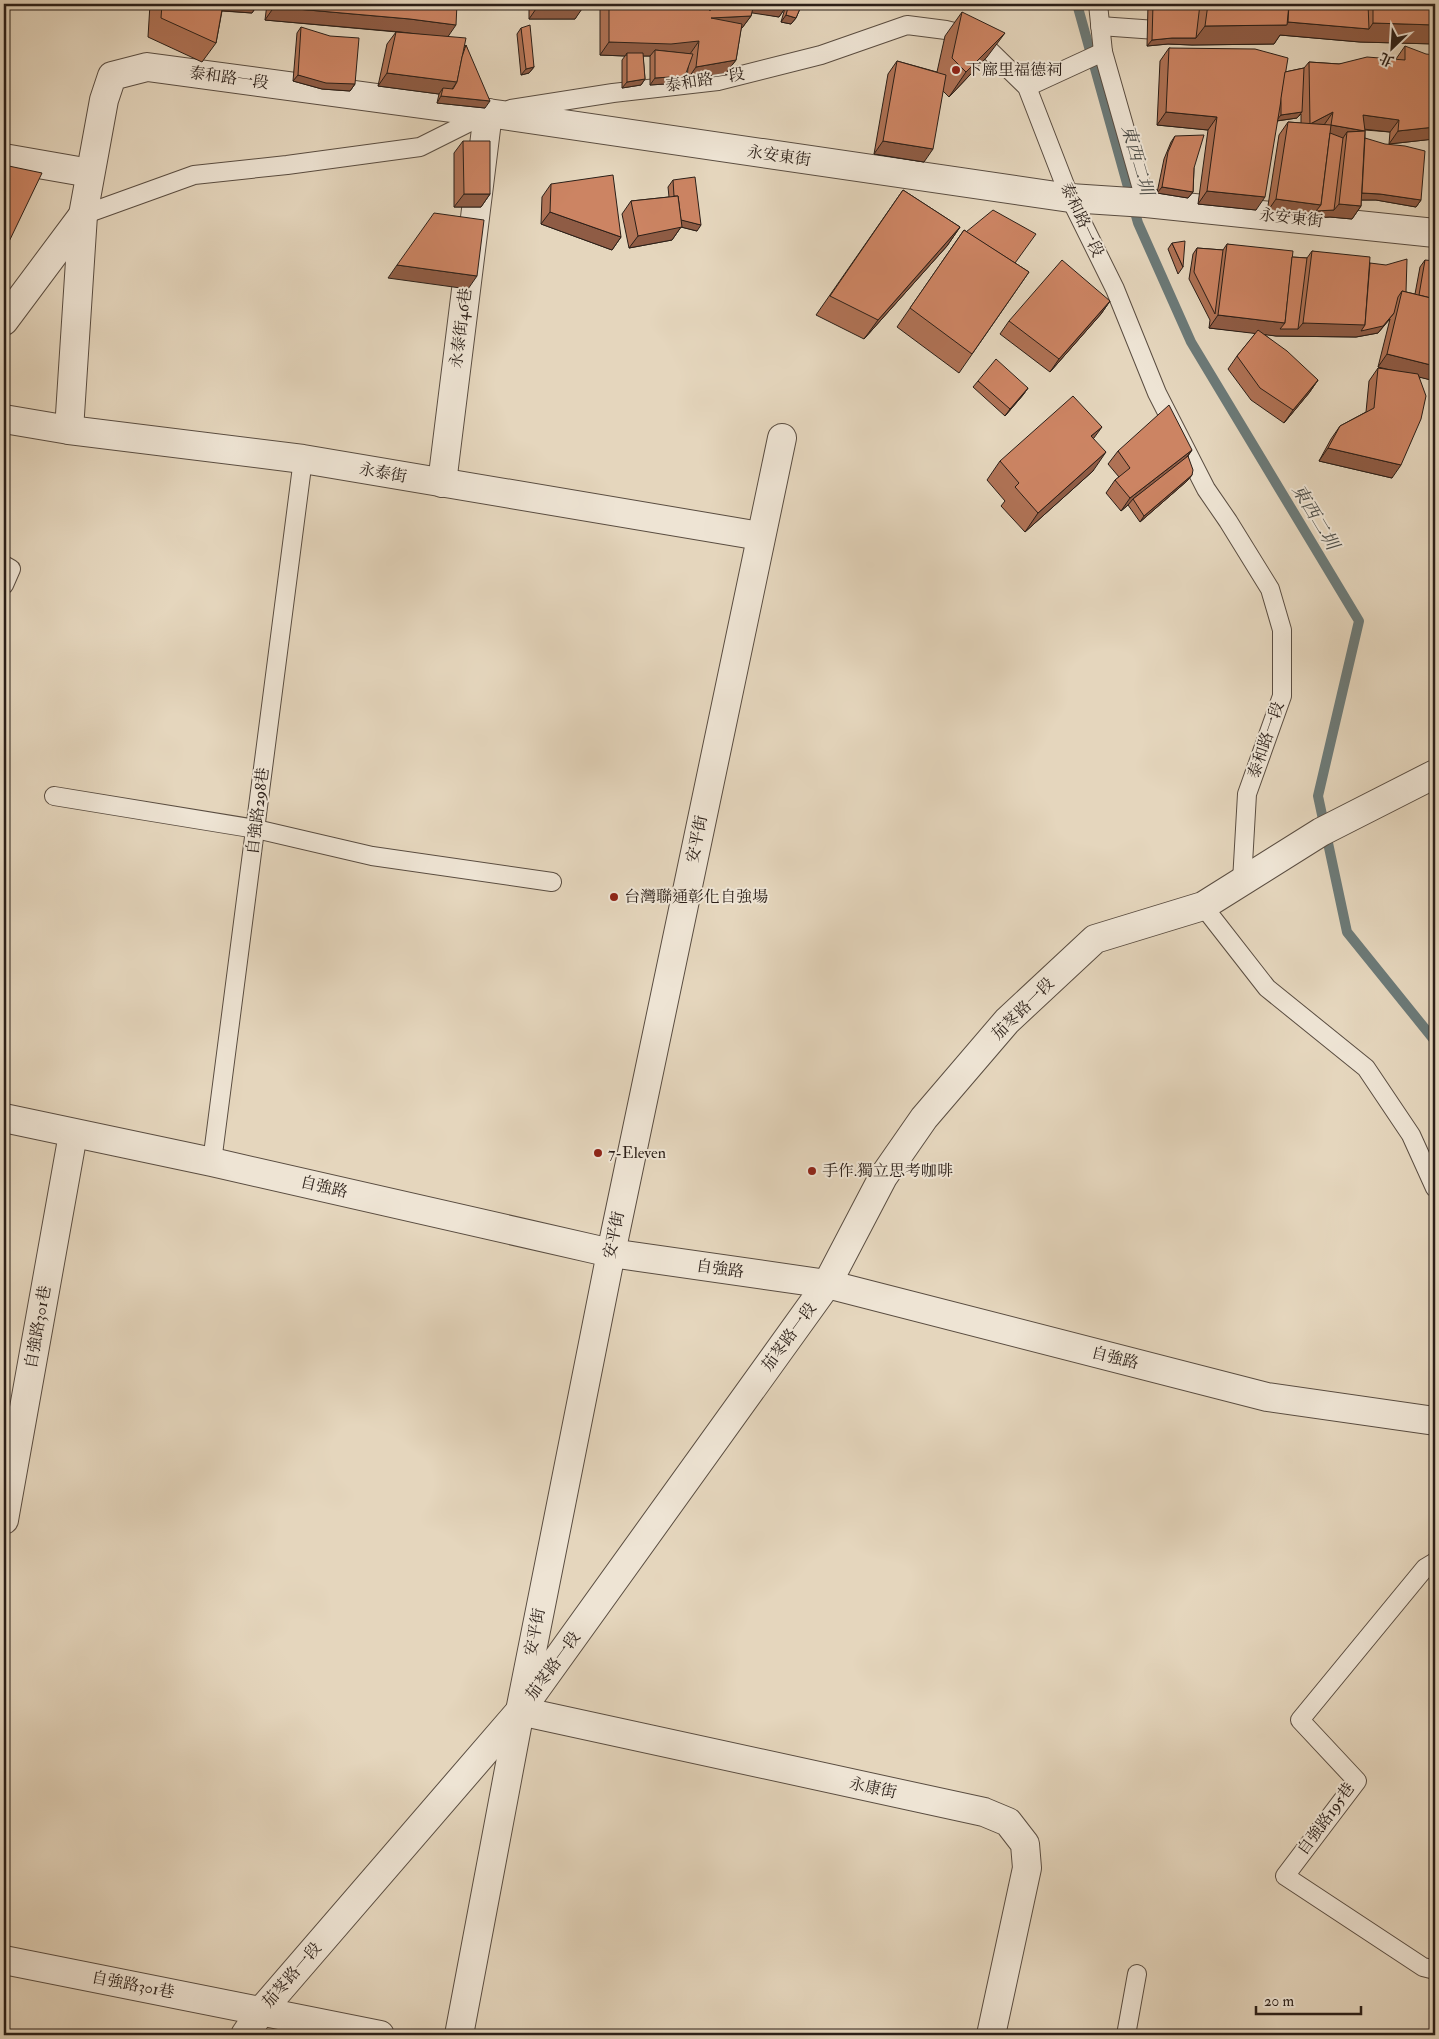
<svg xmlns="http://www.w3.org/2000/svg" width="1439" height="2039" viewBox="0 0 1439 2039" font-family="'IM FELL Double Pica','Noto Serif TC',serif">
	<rect width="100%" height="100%" fill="#e5d6bd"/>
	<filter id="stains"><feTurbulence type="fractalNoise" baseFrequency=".004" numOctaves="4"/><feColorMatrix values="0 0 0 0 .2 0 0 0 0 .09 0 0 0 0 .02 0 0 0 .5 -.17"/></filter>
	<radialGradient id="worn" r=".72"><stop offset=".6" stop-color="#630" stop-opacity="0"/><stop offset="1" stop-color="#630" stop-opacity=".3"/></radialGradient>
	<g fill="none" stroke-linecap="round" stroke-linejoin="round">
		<polyline stroke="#6c7a78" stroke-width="10" points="1077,4 1138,223 1191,342 1359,621 1318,796 1347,932 1435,1041"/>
		<defs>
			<g id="service">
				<polyline points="1098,4 1103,52 1146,203"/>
				<polyline points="1100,26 1170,31"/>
				<polyline points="1027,87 1103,52"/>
				<polyline points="511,109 613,93 718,81 821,55 907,25 946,30 962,34 987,48 1027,87 1070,198 1115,289 1157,393 1206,489 1228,521 1270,589 1282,630 1282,696 1247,794 1242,881"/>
				<polyline points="83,215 194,175 287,165 420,147 486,114"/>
				<polyline points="4,565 11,569 4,585"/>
				<polyline points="54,796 256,829 372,856 552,882"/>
				<polyline points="1203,906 1267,988 1366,1068 1411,1135 1435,1188"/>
				<polyline points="212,1162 303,459"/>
				<polyline points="1435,1562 1425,1568 1300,1720 1357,1781 1285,1876 1423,1967 1435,1970"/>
				<polyline points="1126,2035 1137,1974"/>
			</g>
			<g id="minor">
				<polyline points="4,158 90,173"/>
				<polyline points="4,321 83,215"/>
				<polyline points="4,419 69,430 303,459 760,536"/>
				<polyline points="69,430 83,215 104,100 112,76 147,67 488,113 1070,198 1146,203 1435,233"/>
				<polyline points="442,483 488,113"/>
				<polyline points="4,1520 73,1134"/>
				<polyline points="520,1711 984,1812 1008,1822 1025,1844 1027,1868 991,2035"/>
				<polyline points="4,1960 380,2035"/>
				<polyline points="245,2035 261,2011 520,1711 827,1284 883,1177 924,1118 1007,1021 1095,939 1203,906 1321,832 1435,774"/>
				<polyline points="459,2035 520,1711 611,1253 782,438"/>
			</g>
			<polyline id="tertiary" points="4,1118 212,1162 611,1253 827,1284 1267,1397 1435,1421"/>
		</defs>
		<use href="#service" stroke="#5a4d41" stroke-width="20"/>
		<use href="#minor" stroke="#5a4d41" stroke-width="30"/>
		<use href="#tertiary" stroke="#5a4d41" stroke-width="30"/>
		<use href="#service" stroke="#eee4d4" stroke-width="18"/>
		<use href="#minor" stroke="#eee4d4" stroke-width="28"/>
		<use href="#tertiary" stroke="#eee4d4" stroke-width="28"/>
	</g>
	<g fill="#af7255" stroke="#2b1f18">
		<polygon points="150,4 258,4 252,13 222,11 216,43 202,62 148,37"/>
		<polygon points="267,4 457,4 448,36 464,48 466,45 485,108 437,103 439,94 378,86 387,44 396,32 408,33 265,20"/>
		<polygon points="529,4 584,4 575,19 529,19"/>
		<polygon points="600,4 802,4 796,18 791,24 781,22 785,8 779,17 752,12 751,16 742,28 741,29 736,60 726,73 687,80 688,67 680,83 650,85 650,56 643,56 645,79 641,85 622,88 622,60 625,56 600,55"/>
		<polygon points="1148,4 1435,4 1435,44 1360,42 1280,35 1274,44 1192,45 1168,44 1147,46"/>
		<polygon points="962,12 987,57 949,97 943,91 924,162 874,154 888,74 897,61 937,72 945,36"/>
		<polygon points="301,27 355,84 350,91 322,89 293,81 297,33"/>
		<polygon points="521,28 534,67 529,73 521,75 517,34"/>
		<polygon points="1405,46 1435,127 1435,138 1434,139 1389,144 1390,132 1365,130 1365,138 1421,200 1416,207 1376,200 1361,200 1361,206 1352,219 1330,217 1312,218 1267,212 1279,135 1288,122 1301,123 1301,114 1297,118 1277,121 1256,210 1198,204 1208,130 1157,125 1160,61 1169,48 1285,72 1304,68 1309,62 1339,64 1396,59"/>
		<polygon points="1175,136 1194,168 1193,192 1188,198 1157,193 1164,159 1171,142"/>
		<polygon points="463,141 490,194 481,207 454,207 454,153"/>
		<polygon points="673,180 697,231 681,227 672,240 629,248 622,214 631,201 669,197 668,187"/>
		<polygon points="551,184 621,237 612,250 541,224 542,197"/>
		<polygon points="903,190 960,227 947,246 864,339 816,315"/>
		<polygon points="964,230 1029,272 959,373 897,327"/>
		<polygon points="1172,243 1183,267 1178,274 1168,249"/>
		<polygon points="1227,244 1292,257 1307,258 1312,251 1370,263 1406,292 1415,294 1420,267 1425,260 1435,381 1420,377 1392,478 1319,461 1331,439 1340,426 1366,412 1369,381 1378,368 1393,371 1378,367 1390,319 1378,333 1356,337 1276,336 1264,334 1318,380 1309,393 1284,423 1251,400 1228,369 1237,356 1256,333 1209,328 1210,320 1189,279 1193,254 1197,248 1223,250"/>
		<polygon points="1110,301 1101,314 1050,372 1000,334 1009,321"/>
		<polygon points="978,381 1028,388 1023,395 1005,416 973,387"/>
		<polygon points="1094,439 1093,471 1025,532 1001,506 1005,501 987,480 1000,461"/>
		<polygon points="1192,450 1188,456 1192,475 1187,481 1140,522 1128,505 1121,511 1106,493 1115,480 1119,477 1108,464 1118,451"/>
	</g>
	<g fill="#8f5c45" stroke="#2b1f18">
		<polygon points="217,4 258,4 252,13 213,10"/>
		<polygon points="751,4 788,4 779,17 746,12"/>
		<polygon points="538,6 584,6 575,19 529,19"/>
		<polygon points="274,7 410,19 456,25 447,38 401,32 265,20"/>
		<polygon points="786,15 796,18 791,24 781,22"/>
		<polygon points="751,16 742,28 702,31 711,18"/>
		<polygon points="1288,22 1369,29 1373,23 1435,25 1435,44 1360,42 1280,35 1274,44 1192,45 1168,44 1147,46 1152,40 1172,38 1196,38 1205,26 1286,25"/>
		<polygon points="1005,33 987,57 949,97 966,72"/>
		<polygon points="699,41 690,54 655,50 650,56 627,56 627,53 625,56 600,55 609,42"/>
		<polygon points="736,60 726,73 687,80 696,67"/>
		<polygon points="534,67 529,73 521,75 526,69"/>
		<polygon points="387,73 457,82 448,95 443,88 439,94 378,86"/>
		<polygon points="298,75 355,84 350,91 322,89 293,81"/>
		<polygon points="685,76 680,83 650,85 655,78"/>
		<polygon points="645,79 641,85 622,88 627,82"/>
		<polygon points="441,96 490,101 485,108 437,103"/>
		<polygon points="1166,112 1217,117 1208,130 1157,125"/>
		<polygon points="1302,112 1297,118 1276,121 1281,115"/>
		<polygon points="1333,112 1324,125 1310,124"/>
		<polygon points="1363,115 1399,120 1390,132 1354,128"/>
		<polygon points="1331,125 1365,131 1347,132 1341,141 1326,139"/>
		<polygon points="1435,127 1435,138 1434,139 1389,144 1398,131"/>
		<polygon points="883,141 933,149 924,162 874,154"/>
		<polygon points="1162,187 1193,192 1188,198 1157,193"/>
		<polygon points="1207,191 1265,197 1256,210 1198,204"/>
		<polygon points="1357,193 1380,194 1421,200 1416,207 1376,200 1353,200"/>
		<polygon points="464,194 490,194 481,207 454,207"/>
		<polygon points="1276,199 1321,205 1312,218 1267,212"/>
		<polygon points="1339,204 1361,206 1352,219 1330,217 1312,218 1316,211 1334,210"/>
		<polygon points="550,212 621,237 612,250 541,224"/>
		<polygon points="675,218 701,225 697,231 681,227 672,240 629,248 638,236"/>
		<polygon points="960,227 947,246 864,339 878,320"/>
		<polygon points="397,265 477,276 468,289 388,278"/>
		<polygon points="1110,301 1101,314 1050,372 1059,359"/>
		<polygon points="1394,313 1378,333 1356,337 1276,336 1209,328 1218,315 1285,323 1298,329 1303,323"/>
		<polygon points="1387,354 1435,366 1435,381 1378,367"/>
		<polygon points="1318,380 1309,393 1284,423 1293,410"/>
		<polygon points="1028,388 1023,395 1005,416 1010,409"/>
		<polygon points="1102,427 1088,446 1091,436"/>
		<polygon points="1328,448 1401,465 1392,478 1319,461"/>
		<polygon points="1192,450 1183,462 1133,499 1128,505 1121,511 1130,498"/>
		<polygon points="1106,452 1093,471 1025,532 1038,513"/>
		<polygon points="1192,475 1187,481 1140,522 1144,516"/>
	</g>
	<g fill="#cc8463" stroke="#2b1f18">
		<polygon points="162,4 223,4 216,43 161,18"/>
		<polygon points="274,4 457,4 456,25 410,19 274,7"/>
		<rect x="538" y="4" width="46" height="2"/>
		<polygon points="609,4 709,4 710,11 710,4 754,4 751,16 711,18 742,24 736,60 696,67 699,41 671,44 609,42"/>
		<polygon points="789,4 802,4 796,18 786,15"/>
		<polygon points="1153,4 1200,4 1196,38 1172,38 1152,40"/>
		<polygon points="1208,4 1289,4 1287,25 1205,26"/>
		<polygon points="1289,4 1368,4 1369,29 1288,22"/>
		<polygon points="1373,4 1435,4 1435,25 1373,23"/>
		<polygon points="962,12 1005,33 966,72 952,58"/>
		<polygon points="530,25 534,67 526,69 521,28"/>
		<polygon points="301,27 330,36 359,38 355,84 326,83 298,75"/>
		<polygon points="396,32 466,38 457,82 387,73"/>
		<polygon points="466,45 490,101 441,96 443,88 453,89 457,82 462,57"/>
		<polygon points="1405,46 1426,54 1435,55 1435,127 1398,131 1399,120 1363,115 1365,131 1331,125 1333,112 1310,124 1309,62 1339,64 1367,57 1405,60"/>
		<polygon points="1169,48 1255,49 1288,58 1265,197 1207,191 1217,117 1166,112"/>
		<polygon points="655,50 693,54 685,76 655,78"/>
		<polygon points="627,53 643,53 645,79 627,82"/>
		<polygon points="897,61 946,75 933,149 883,141"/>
		<polygon points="1304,68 1302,112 1281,115 1281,98 1285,72"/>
		<polygon points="1288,122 1331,125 1321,205 1276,199"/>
		<polygon points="1365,131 1361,206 1339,204 1347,132"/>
		<polygon points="1330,133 1343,138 1334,210 1316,211 1321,205"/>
		<polygon points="1204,135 1194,168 1193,192 1162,187 1168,152 1175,136"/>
		<polygon points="1365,138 1385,144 1405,146 1425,151 1421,200 1380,194 1362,193"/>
		<polygon points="463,141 490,141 490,194 464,194"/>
		<polygon points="4,165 42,173 4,252"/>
		<polygon points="613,175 621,237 550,212 551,184"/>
		<polygon points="695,177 701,225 681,220 678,196 674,196 673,180"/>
		<polygon points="903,190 960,227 878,320 830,296"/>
		<polygon points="678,196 682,227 638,236 631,201"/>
		<polygon points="993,210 1036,234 1015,263 966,232"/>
		<polygon points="434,213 484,220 477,276 397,265"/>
		<polygon points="964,230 1029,272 972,354 910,308"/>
		<polygon points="1185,241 1183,267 1172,243"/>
		<polygon points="1227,244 1293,251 1285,323 1218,315"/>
		<polygon points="1197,248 1223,250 1215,314 1194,272"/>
		<polygon points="1312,251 1370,257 1365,325 1303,323"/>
		<polygon points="1292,257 1307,258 1298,329 1280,329 1285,323"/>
		<polygon points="1407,259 1406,292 1402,291 1398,297 1394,313 1383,326 1361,331 1365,325 1370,263 1386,265"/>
		<polygon points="1062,260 1110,301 1059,359 1009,321"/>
		<polygon points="1425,260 1435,261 1435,299 1419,295"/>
		<polygon points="1402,291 1435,299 1435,366 1387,354"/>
		<polygon points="1258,330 1287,351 1318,380 1293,410 1260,388 1237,356"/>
		<polygon points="996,359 1028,388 1010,409 978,381"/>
		<polygon points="1378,368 1418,374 1426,396 1421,419 1401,465 1328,448 1340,426 1374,408"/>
		<polygon points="1073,396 1102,427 1091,436 1106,452 1038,513 1015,487 1019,483 1000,461"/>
		<polygon points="1169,405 1192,450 1130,498 1115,480 1130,468 1118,451"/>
		<polygon points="1188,456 1193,470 1192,475 1144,516 1133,499"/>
	</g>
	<g fill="#8f2418" stroke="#eee4d4" stroke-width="2">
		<circle cx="956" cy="70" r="5"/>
		<circle cx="614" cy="897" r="5"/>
		<circle cx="598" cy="1153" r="5"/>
		<circle cx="812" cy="1171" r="5"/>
	</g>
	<g text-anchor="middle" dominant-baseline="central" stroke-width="4" stroke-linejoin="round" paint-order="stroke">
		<g font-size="16" fill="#2b1f18" stroke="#eee4d4" text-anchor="start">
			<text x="966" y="70">下廍里福德祠</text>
			<text x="624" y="897">台灣聯通彰化自強場</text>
			<text x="608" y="1153">7-Eleven</text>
			<text x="822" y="1171">手作.獨立思考咖啡</text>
		</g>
		<g font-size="16" fill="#2b1f18" stroke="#eee4d4">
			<text transform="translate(229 78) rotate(8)">泰和路一段</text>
			<text transform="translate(705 80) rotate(-9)">泰和路一段</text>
			<text transform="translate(779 156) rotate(8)">永安東街</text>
			<text transform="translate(1291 218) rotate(6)">永安東街</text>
			<text transform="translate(1082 220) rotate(65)">泰和路一段</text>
			<text transform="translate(461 328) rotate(-83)">永泰街46巷</text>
			<text transform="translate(383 473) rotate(10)">永泰街</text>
			<text transform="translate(1266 740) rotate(-71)">泰和路一段</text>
			<text transform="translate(258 811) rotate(-83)">自強路298巷</text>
			<text transform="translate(697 839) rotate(-78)">安平街</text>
			<text transform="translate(1023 1009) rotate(-45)">茄苳路一段</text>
			<text transform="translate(324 1187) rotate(13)">自強路</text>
			<text transform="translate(614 1235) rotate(-78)">安平街</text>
			<text transform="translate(720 1269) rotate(8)">自強路</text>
			<text transform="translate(38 1327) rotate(-80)">自強路301巷</text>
			<text transform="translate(789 1337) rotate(-54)">茄苳路一段</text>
			<text transform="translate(1115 1358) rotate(14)">自強路</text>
			<text transform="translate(535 1632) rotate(-79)">安平街</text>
			<text transform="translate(553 1666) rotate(-54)">茄苳路一段</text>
			<text transform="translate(873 1788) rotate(12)">永康街</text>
			<text transform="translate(1326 1819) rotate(-54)">自強路195巷</text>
			<text transform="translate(292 1975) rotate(-49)">茄苳路一段</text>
			<text transform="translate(133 1985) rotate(11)">自強路301巷</text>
		</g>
		<g font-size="18" font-style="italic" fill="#4c4d48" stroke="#eee4d4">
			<text transform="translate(1137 160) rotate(74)">東西二圳</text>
			<text transform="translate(1315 517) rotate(59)">東西二圳</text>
		</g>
	</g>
	<rect width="1439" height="2039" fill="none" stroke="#e5d6bd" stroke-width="20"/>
	<rect x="5" y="5" width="1429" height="2029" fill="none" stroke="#2b1f18" stroke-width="2.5"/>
	<rect x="10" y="10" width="1419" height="2019" fill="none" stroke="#2b1f18"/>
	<g transform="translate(1392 48) rotate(205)" stroke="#eee4d4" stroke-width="4" paint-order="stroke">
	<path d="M0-4L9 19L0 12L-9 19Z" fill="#2b1f18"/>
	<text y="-8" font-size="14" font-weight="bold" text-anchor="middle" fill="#2b1f18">北</text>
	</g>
	<path d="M1256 2006v8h105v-8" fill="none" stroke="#2b1f18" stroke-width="2.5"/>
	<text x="1264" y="2006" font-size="15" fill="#2b1f18" stroke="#eee4d4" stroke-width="4" paint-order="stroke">20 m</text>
	<rect width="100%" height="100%" filter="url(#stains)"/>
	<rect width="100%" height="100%" fill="url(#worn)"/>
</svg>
